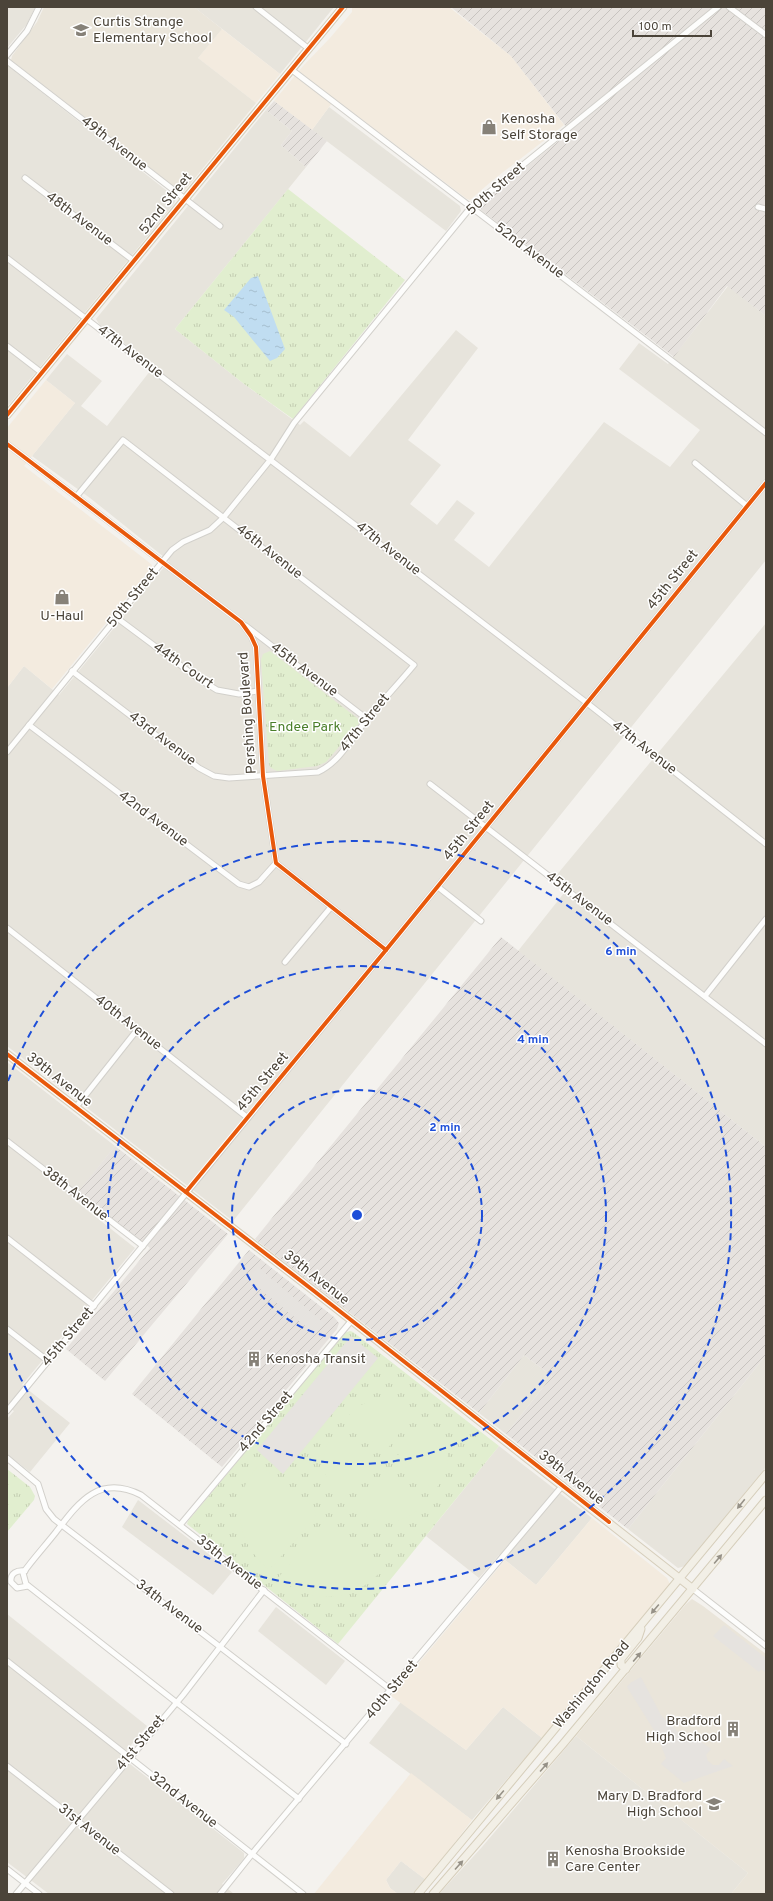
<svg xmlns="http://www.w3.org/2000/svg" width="773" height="1901" viewBox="0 0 773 1901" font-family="Overpass,sans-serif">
	<defs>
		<pattern id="industrial-furrows" width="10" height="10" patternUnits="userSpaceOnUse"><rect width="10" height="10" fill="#e6e2de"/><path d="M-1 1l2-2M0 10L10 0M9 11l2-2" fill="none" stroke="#c7c3bf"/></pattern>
		<pattern id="grass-tufts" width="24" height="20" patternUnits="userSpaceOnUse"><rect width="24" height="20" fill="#e1eecf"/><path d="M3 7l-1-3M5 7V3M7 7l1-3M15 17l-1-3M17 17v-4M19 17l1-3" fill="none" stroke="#c3cdb2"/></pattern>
		<pattern id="water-ripples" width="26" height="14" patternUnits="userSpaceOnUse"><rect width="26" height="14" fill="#c0ddf1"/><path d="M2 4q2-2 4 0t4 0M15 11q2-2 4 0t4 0" fill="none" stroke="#a6bfcf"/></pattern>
	</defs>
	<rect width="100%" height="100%" fill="#f4f2ee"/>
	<g fill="#e7e4dc">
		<polygon points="7,7 35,7 27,24 7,48"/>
		<polygon points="194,7 334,7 280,74"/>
		<polygon points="7,65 176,198 174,204 7,407"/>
		<polygon points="329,107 460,206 461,211 446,231 312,130"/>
		<polygon points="266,110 292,131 281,145 306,167 175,329 244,384 300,425 304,421 350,457 456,330 478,348 408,440 441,465 410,504 437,525 457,500 475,513 454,540 489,567 604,422 670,467 700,430 619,369 639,343 668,364 728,286 766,316 766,560 233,1221 7,1046 7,688 24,666 59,695 169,561 90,498 32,456 75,403 46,380 67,354 102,381 81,406 107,426 154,366 99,324 96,319"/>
		<polygon points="766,623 766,1147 518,951 568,888 555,877"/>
		<polygon points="7,1062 115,1146 73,1199 135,1248 22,1385 70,1423 30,1472 7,1454 7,1419 14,1411 7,1406"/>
		<polygon points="524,1355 552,1376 506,1434 479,1413"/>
		<polygon points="766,1355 766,1467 685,1566 678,1568 628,1529"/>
		<polygon points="499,1446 592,1518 536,1585 499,1555 479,1578 426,1536"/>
		<polygon points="138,1500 232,1572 213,1595 122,1527"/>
		<polygon points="276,1607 345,1661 326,1685 258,1631"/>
		<polygon points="7,1614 147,1726 121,1757 244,1853 244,1858 241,1862 222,1884 234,1894 49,1894 7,1862"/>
		<polygon points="401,1702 466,1750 503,1707 542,1738 472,1820 369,1743"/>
		<polygon points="576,1736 748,1873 731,1894 439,1894 482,1847"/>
		<polygon points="401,1861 426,1880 415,1894 398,1894 390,1888 386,1880"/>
	</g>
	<g fill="#f3ebdf">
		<polygon points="352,7 449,7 511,56 564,125 493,180 470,200 467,199 335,99 312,130 274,101 303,66 330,38 352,12"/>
		<polygon points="222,29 280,74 256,103 198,58"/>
		<polygon points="46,380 75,403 24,466 146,560 152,565 151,568 52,689 24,666 7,688 7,428"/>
		<polygon points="592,1518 667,1578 670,1584 542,1738 503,1707 466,1750 391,1696 505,1560 536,1585"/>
		<polygon points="411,1773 472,1820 426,1880 401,1861 386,1880 390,1888 398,1894 314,1894"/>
	</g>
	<g fill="url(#industrial-furrows)">
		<polygon points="451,7 766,7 766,316 727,286 674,357 481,210 481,206 485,200 570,132 511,56"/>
		<polygon points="274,101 327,141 306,167 281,145 292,131 266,110"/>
		<polygon points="501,937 766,1147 766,1355 628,1529 506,1434 552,1376 524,1355 479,1413 255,1239"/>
		<polygon points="115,1146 228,1234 105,1381 66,1349 150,1248 78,1192"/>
		<polygon points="249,1250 334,1317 339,1323 337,1329 222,1467 132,1394"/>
	</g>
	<g fill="#eae5da">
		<polygon points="44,7 194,7 222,29 198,58 256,103 186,189 183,192 180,191 11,60 12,56 37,22"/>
		<polygon points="692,1599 703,1606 766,1654 766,1894 731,1894 748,1873 576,1736 686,1604"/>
	</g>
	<g fill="url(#grass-tufts)">
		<polygon points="288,189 405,280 293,419 244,384 175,329"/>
		<polygon points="270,651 361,721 326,762 317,766 277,771 271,768 269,765 261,660 263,654"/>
		<polygon points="350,1331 353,1332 499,1446 338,1644 187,1524 188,1521 344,1333"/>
		<polygon points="7,1469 30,1487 35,1496 34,1500 7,1532"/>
	</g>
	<g fill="#e1eecf">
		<path d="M388 1397 398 1399 416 1411 388 1448 381 1449 346 1418C358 1404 370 1399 388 1397Z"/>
		<path d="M429 1421C452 1442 454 1466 435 1490L398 1461 397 1456Z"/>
		<path d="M337 1430 374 1458 375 1464 343 1499C319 1479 317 1454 337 1430Z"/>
		<path d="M259 1465 314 1507 316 1517 269 1570C236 1542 228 1498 259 1465Z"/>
		<path d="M384 1471H390L426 1504C401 1525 384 1528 356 1510Z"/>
		<path d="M324 1521H330L384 1568C354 1603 314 1606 278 1578Z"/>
	</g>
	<g fill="#e6e3df">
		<polygon points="258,1267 324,1323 315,1334 248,1279"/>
		<polygon points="351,1336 378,1358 283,1474 257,1450"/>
		<polygon points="724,1625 766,1658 766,1673 761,1669 759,1672 713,1636"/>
		<polygon points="641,1677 661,1715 687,1741 699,1740 711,1749 706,1755 708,1761 713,1765 719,1765 724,1759 733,1766 684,1783 661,1764 666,1758 657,1735 627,1687 630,1683"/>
	</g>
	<polygon fill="url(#water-ripples)" points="258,276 285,349 277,358 270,361 234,317 224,310 251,278"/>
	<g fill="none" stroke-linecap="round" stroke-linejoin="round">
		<defs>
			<g id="minor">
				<polyline points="256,7 309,49"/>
				<polyline points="729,7 766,35"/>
				<polyline points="7,55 27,31 39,7"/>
				<polyline points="7,61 220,226"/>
				<polyline points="292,70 766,433"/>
				<polyline points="25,178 134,261"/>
				<polyline points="758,207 766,209"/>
				<polyline points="7,258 587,703 766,844"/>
				<polyline points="7,346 42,373"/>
				<polyline points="7,444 241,622 251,636 256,647 263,776 276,863 386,950"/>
				<polyline points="695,463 747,506"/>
				<polyline points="117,618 199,679 217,690 239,694 257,691"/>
				<polyline points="246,626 367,719"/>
				<path d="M72 671 199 768 214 776 229 778 318 772C340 762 352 737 368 718 383 700 399 683 414 665L123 440 76 497"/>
				<polyline points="29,725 239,884 249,887 259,882 276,863"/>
				<polyline points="7,752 172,550 183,542 210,530 224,517 271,459 294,423 471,207 718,7"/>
				<polyline points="430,784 766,1044"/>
				<polyline points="438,887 481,921"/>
				<polyline points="7,928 248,1118"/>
				<polyline points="285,962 331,907"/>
				<polyline points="705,996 766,919"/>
				<polyline points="76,1107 137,1030"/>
				<polyline points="7,1141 143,1246"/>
				<polyline points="7,1238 94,1306"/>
				<polyline points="7,1329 48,1361"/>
				<polyline points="7,1411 386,950 766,483"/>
				<polyline points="7,1458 38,1484 46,1509 54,1519 346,1744"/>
				<polyline points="180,1525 352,1320"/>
				<path d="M25 1571C17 1570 10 1573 11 1582L17 1588 28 1586"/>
				<polyline points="693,1589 766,1646"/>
				<polyline points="7,1661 303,1894"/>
				<polyline points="7,1766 171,1894"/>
				<path d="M299 1799 26 1584 23 1573C33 1559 45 1546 56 1532 79 1502 99 1474 141 1495L391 1690"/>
				<polyline points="7,1869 39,1894"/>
				<polyline points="16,1894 183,1695 264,1590"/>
				<polyline points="220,1894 256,1849 563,1485"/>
			</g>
			<g id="major">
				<polyline points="7,415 343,7"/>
				<polyline points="7,1054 314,1291 693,1589"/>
				<polyline points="626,1669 621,1665 621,1659 638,1638 641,1629"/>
				<polyline points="418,1894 766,1474"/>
				<polyline points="433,1894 563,1744 766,1500"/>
			</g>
		</defs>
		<use href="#minor" stroke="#d2d0cb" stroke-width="7"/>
		<use href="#major" stroke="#d6cebb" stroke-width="9"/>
		<use href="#minor" stroke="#fdfdfc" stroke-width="5"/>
		<use href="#major" stroke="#f2efe6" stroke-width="7"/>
		<defs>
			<g id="cycleway">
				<polyline points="7,415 343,7"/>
				<polyline points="7,444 241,622 251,636 256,647 263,776 276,863 386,950"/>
				<polyline points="7,1054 314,1291 609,1522"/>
				<polyline points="186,1192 386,950 766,483"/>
			</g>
		</defs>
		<use href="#cycleway" stroke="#fff" stroke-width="6"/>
		<use href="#cycleway" stroke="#e8590c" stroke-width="4"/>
	</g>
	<defs><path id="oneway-solid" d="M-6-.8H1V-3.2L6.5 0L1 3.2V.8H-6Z"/></defs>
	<g fill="#969187">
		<use href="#oneway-solid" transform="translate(741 1504) rotate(129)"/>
		<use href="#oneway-solid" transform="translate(718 1559) rotate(-50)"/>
		<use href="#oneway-solid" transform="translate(655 1609) rotate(130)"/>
		<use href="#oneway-solid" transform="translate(637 1657) rotate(-50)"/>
		<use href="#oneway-solid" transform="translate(544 1767) rotate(-49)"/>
		<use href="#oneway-solid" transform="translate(500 1795) rotate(130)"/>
		<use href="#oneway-solid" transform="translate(459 1865) rotate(-48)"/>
	</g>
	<g fill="none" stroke="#1d4ed8" stroke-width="2" stroke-dasharray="7 5">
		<circle cx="357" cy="1215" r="125"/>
		<circle cx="357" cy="1215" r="249"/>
		<path d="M8 1081A374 374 0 1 1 8 1349"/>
	</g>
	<defs>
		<symbol id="school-bare" viewBox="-9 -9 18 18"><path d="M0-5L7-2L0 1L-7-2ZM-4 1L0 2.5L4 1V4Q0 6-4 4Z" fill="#868178" stroke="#fff" stroke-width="2.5" paint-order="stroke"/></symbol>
		<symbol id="shop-bare" viewBox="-9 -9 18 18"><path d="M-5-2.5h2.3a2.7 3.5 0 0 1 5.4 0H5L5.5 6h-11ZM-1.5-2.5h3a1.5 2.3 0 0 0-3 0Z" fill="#868178" stroke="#fff" stroke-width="2.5" paint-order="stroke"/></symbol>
		<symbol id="building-bare" viewBox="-9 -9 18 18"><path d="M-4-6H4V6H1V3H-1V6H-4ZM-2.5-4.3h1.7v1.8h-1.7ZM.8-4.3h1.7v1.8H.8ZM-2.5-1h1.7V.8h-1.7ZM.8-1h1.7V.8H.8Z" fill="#868178" stroke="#fff" stroke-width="2.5" paint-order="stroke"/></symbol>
	</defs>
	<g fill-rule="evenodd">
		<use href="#school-bare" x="70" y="19" width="22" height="22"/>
		<use href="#shop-bare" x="478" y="116" width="22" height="22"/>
		<use href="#shop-bare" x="51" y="586" width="22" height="22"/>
		<use href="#building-bare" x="243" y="1348" width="22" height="22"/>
		<use href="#building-bare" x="722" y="1718" width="22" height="22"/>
		<use href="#school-bare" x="703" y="1793" width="22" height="22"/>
		<use href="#building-bare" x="542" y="1848" width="22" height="22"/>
	</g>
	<g text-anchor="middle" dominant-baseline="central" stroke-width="3" stroke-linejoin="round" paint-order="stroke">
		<g font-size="14" fill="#4b4439" stroke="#fff" text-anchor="start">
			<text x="93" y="22">Curtis Strange<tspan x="93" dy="16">Elementary School</tspan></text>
			<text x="501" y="119">Kenosha<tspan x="501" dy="16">Self Storage</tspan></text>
			<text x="62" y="616" text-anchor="middle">U-Haul</text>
			<text x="266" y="1359">Kenosha Transit</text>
			<text x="721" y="1721" text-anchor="end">Bradford<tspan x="721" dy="16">High School</tspan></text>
			<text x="702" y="1796" text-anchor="end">Mary D. Bradford<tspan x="702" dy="16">High School</tspan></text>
			<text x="565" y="1851">Kenosha Brookside<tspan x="565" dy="16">Care Center</tspan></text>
		</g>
		<g font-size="14" fill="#4b4439" stroke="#fff">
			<text transform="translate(114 144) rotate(38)">49th Avenue</text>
			<text transform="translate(496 189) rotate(-41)">50th Street</text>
			<text transform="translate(166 204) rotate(-51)">52nd Street</text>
			<text transform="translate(79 219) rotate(37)">48th Avenue</text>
			<text transform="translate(529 251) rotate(37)">52nd Avenue</text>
			<text transform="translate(130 352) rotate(37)">47th Avenue</text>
			<text transform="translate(388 549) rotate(38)">47th Avenue</text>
			<text transform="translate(269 552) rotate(38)">46th Avenue</text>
			<text transform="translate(673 580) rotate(-51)">45th Street</text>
			<text transform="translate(133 598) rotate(-51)">50th Street</text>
			<text transform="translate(183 666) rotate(35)">44th Court</text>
			<text transform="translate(304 670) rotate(37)">45th Avenue</text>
			<text transform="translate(248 713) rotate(-94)">Pershing Boulevard</text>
			<text transform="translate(365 723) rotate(-51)">47th Street</text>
			<text transform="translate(162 739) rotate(37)">43rd Avenue</text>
			<text transform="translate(644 748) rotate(38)">47th Avenue</text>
			<text transform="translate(153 819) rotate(37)">42nd Avenue</text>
			<text transform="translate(469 831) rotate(-51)">45th Street</text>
			<text transform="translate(579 899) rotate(37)">45th Avenue</text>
			<text transform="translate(128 1023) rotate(38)">40th Avenue</text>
			<text transform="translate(59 1080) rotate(38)">39th Avenue</text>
			<text transform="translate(263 1082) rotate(-50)">45th Street</text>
			<text transform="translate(75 1194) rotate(38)">38th Avenue</text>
			<text transform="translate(316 1278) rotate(38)">39th Avenue</text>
			<text transform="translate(68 1337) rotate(-50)">45th Street</text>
			<text transform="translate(266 1422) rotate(-50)">42nd Street</text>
			<text transform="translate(571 1478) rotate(38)">39th Avenue</text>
			<text transform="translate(229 1563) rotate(38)">35th Avenue</text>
			<text transform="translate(169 1607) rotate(37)">34th Avenue</text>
			<text transform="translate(592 1685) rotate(-50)">Washington Road</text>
			<text transform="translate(392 1690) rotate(-50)">40th Street</text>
			<text transform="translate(141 1743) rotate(-50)">41st Street</text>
			<text transform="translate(183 1800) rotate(38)">32nd Avenue</text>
			<text transform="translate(89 1830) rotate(38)">31st Avenue</text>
		</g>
		<g font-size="14" fill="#4a7f2a" stroke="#fff">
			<text x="305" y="727">Endee Park</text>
		</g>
	</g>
	<circle cx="357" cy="1215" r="6" fill="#1d4ed8" stroke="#fff" stroke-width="2"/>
	<g font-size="12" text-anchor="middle" font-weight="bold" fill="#1d4ed8" stroke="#fff" stroke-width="3" stroke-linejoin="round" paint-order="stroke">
		<text x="621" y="955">6 min</text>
		<text x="533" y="1043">4 min</text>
		<text x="445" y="1131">2 min</text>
	</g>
	<rect width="773" height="1901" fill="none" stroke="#4b4439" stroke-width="16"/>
	<path d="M633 30v6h78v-6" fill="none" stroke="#4b4439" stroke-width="2"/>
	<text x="639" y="30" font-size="12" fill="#4b4439" stroke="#ffffff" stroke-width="3" paint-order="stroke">100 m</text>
</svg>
